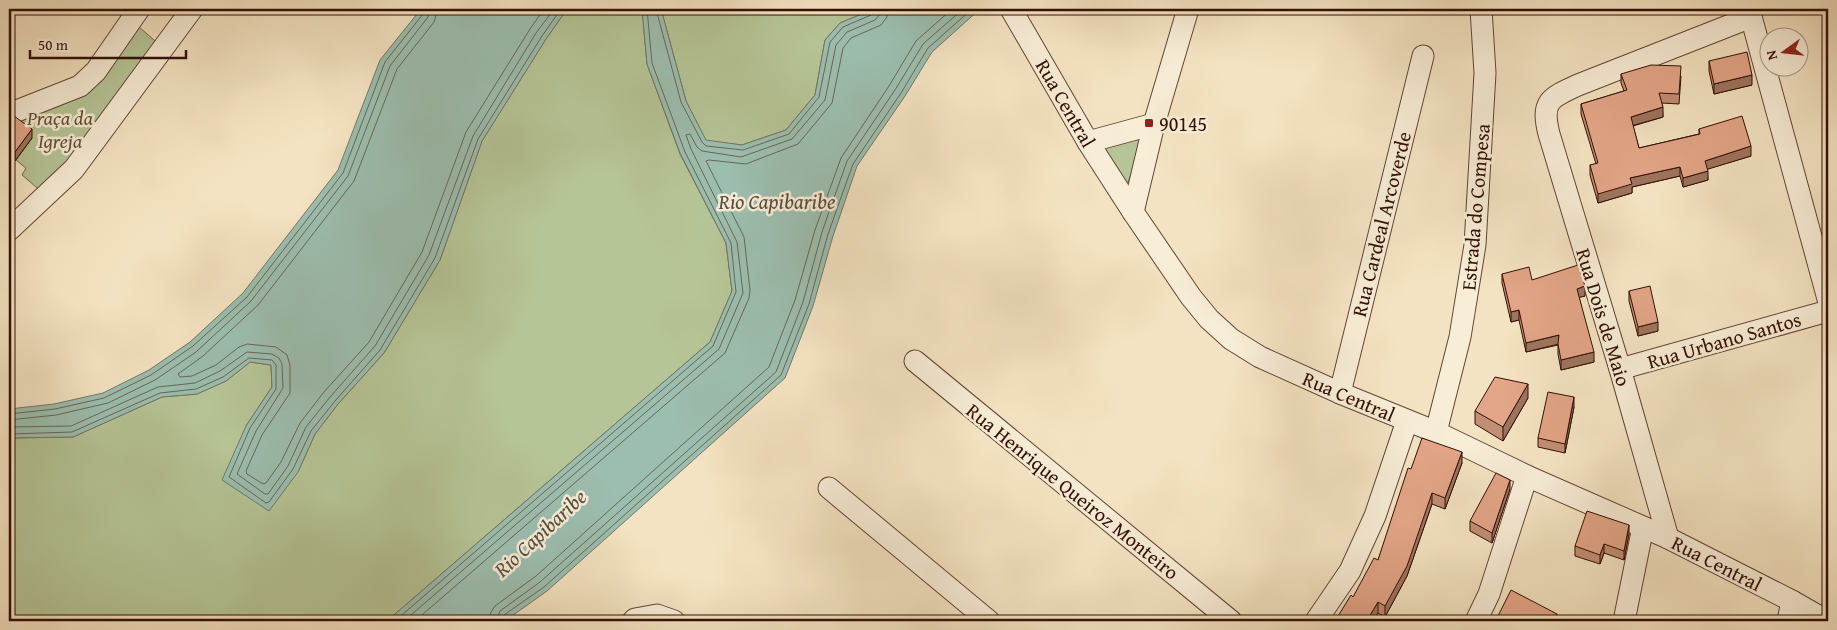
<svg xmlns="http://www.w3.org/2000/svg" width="1837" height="630" viewBox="0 0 1837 630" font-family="'Gentium Book Plus',serif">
	<rect width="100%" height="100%" fill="#f4e3c2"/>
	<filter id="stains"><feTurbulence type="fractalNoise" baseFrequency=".004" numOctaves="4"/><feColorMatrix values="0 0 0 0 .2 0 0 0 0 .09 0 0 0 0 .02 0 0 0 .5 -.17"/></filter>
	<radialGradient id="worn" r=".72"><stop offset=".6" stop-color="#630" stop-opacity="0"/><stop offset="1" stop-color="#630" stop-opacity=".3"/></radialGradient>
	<g fill="#b6c597" stroke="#746a4d">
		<polygon points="567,9 642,9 647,64 680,154 726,243 732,291 710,342 387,621 9,621 9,438 73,437 162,397 197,394 226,381 250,362 271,365 272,387 246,426 298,472 315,434 338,404 384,353 440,260 482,141 546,39"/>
		<polygon points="661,9 874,9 840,23 825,40 815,95 786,130 742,145 706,141 686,101"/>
		<polygon points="139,27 161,46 43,193 22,175 26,168 16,160 32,138 9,121 50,101"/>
		<polygon points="1145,138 1127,185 1103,146"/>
	</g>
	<g fill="#9cbeaf" stroke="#71786a">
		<polygon points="421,9 567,9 546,39 482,141 440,260 384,353 338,404 315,434 298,472 269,511 222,480 246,426 272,387 271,365 250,362 226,381 197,394 162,397 73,437 9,438 9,409 54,404 103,393 149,370 190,342 243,293 338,170 380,60"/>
		<polygon points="642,9 661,9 686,101 706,140 742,145 786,130 815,95 825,40 840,23 874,9 980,9 932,52 905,96 857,166 833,236 813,306 785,378 547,591 505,621 387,621 710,342 732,291 726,243 680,153 647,64"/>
	</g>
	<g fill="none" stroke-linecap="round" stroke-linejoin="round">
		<g stroke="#666759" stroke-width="1">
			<polyline points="438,9 434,22 397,69 354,181 258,305 203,356 178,374 180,377 192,376 216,365 239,347 247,344 276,347 287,355 290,365 290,393 262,435 246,471 247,474 263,484 266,483 281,462 300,423 324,392 369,342 422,252 466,132 530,29 544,9"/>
			<polyline points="656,9 681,102 702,142 706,146 743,150 789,134 819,97 830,42 843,27 871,15 874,9"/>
			<polyline points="9,414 55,409 104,398 151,375 193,346 247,297 343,173 385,62 423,14 424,9"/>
			<polyline points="9,420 56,415 108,403 155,380 196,352 251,301 348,176 390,66 428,17 430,9"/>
			<polyline points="9,427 71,426 158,387 195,383 220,371 247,352 272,354 279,358 282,364 283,388 256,431 237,474 265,494 268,494 288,466 306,427 330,397 375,346 429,255 473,136 536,33 554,9"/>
			<polyline points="9,434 72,432 160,393 196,389 223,377 249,358 272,360 276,365 276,389 250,428 229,477 266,503 269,502 293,469 311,431 335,401 380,350 435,258 478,139 542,36 561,9"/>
			<polyline points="395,621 713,346 736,292 731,243 685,152 652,63 647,9"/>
			<polyline points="404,621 719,349 743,293 737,242 691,149 686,135 690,134 697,147 702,151 741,157 792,139 825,100 836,45 847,32 875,20 879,15 880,9"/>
			<polyline points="415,621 725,353 749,298 750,290 744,237 706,161 709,160 746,164 798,144 832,103 843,48 851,38 881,25 887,17 888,9"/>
			<polyline points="489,621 491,612 495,606 536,576 769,367 795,300 815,230 841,158 889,86 916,41 952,9"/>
			<polyline points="496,621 500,611 540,582 776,372 803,302 822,232 847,161 895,90 923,44 963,9"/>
			<polyline points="503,621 504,615 544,587 781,375 809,304 828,234 853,164 901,93 928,48 972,9"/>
		</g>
		<defs>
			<g id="street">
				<polyline points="1011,9 1088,142 1133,212 1191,297 1209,319 1231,339 1260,357 1340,393 1436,432 1527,476 1668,538 1792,601 1827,621"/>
				<polyline points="1749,9 1828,299"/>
				<polyline points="9,114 80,86 96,71 139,9"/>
				<polyline points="1088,142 1154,124"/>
				<polyline points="1133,212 1154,124 1188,9"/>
				<polyline points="9,230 74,169 192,9"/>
				<polyline points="915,361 1231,621"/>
				<polyline points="1620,369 1828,311"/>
				<polyline points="1340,393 1423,56"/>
				<polyline points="1436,432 1460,337 1475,245 1485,73 1481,9"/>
				<polyline points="829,488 989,621"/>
				<path d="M1668 538 1620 369 1549 134C1541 102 1549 98 1578 85L1751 17"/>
				<polyline points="633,621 635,619 657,615 674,621"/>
				<polyline points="1316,621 1350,571 1375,516 1407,421"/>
				<polyline points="1476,621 1489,594 1527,476"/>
				<polyline points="1624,621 1643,527"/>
				<polyline points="1788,621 1792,601"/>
			</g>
		</defs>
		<use href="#street" stroke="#624533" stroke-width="23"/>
		<use href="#street" stroke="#f8edd7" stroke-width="21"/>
	</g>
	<g fill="#c28e74" stroke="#311003">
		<polygon points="1709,61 1752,85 1714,94 1709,71"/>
		<polygon points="1621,74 1681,76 1679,104 1662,103 1663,117 1633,126 1639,148 1699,134 1699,129 1751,156 1707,169 1708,180 1683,187 1680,176 1632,187 1632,193 1598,203 1590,175 1590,165 1596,164 1581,114 1581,104 1624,91 1621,83"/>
		<polygon points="9,116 32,138 15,161 9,157"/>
		<polygon points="1502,274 1585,296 1579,297 1594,362 1561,370 1558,354 1558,345 1526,352 1519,320 1511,322 1502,283"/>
		<polygon points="1629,291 1658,331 1638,336 1629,301"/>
		<polygon points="1528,398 1503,441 1475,424 1475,411"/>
		<polygon points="1574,407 1565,453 1538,447 1538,438"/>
		<polygon points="1462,463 1445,509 1432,504 1407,576 1385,617 1378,613 1372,621 1335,621 1353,597 1378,560 1411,469"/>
		<polygon points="1510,489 1492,543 1470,531 1470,521"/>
		<polygon points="1629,534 1624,560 1604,553 1600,564 1575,556 1575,546"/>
		<polygon points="1498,616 1557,621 1498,621"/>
	</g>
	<g fill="#9e745e" stroke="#311003">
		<polygon points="1752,75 1752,85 1714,94 1714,84"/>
		<polygon points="1663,107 1663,117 1631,126 1631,117"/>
		<polygon points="32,129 32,138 15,161 15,152"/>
		<polygon points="1751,146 1751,156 1705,170 1705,161"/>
		<polygon points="1680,167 1680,176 1632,187 1632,193 1598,203 1598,194 1630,178"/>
		<polygon points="1708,171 1708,180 1683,187 1683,178"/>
		<polygon points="1585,286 1585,296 1577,298 1577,289"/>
		<polygon points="1519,310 1519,320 1511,322 1511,312"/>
		<polygon points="1658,322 1658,331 1638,336 1638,327"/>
		<polygon points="1559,335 1559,344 1526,352 1526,343"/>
		<polygon points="1594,352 1594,362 1561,370 1561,360"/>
		<polygon points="1528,384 1528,398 1503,441 1503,427"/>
		<polygon points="1574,397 1574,407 1565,453 1565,444"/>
		<polygon points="1462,452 1462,463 1445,509 1445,498"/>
		<polygon points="1510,480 1510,489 1492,543 1492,533"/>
		<polygon points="1432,493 1432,504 1407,576 1385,617 1385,606"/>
		<polygon points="1629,525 1629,534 1624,560 1624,551"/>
		<polygon points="1604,544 1604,553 1600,564 1600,555"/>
		<polygon points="1378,602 1378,613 1372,621 1369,621 1369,617"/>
		<polygon points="1557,614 1557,621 1553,621"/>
	</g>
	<g fill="#e2a587" stroke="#311003">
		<polygon points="1747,52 1752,75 1714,84 1709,61"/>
		<polygon points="1651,65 1681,66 1679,94 1659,93 1663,107 1631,117 1639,148 1700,134 1699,129 1742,116 1751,146 1705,161 1708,171 1683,178 1680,167 1630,178 1632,184 1598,194 1590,165 1598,163 1581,104 1627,90 1621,74"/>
		<polygon points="9,116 14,116 32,129 15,152 9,147"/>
		<polygon points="1578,265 1585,286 1577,289 1594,352 1561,360 1558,344 1559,335 1526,343 1519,310 1511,312 1502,274 1529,267 1532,280"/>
		<polygon points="1650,286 1658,322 1638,327 1629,291"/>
		<polygon points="1495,377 1528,384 1503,427 1475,411"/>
		<polygon points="1548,392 1574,397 1565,444 1538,438"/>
		<polygon points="1422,438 1462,452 1445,498 1432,493 1407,566 1385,606 1378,602 1369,617 1366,615 1368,617 1366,621 1335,621 1351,595 1353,597 1374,558 1378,560 1408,468 1411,469"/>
		<polygon points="1496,473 1510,480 1492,533 1470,521"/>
		<polygon points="1587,511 1629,525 1624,551 1604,544 1600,555 1575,546"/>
		<polygon points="1511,590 1557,614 1553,621 1508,621 1498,616"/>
		<polygon points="1408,617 1415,621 1406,621"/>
	</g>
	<rect fill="#8f2418" stroke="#f8edd7" stroke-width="2" x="1144" y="118" width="10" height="10" rx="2.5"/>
	<g text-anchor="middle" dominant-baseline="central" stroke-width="5" stroke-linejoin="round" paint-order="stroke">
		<g font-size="20" fill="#311003" stroke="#f8edd7">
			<text transform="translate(1066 103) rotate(60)">Rua Central</text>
			<text transform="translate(1475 207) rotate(-85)">Estrada do Compesa</text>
			<text transform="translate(1381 224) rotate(-76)">Rua Cardeal Arcoverde</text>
			<text transform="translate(1604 317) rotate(73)">Rua Dois de Maio</text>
			<text transform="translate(1724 340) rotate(-16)">Rua Urbano Santos</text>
			<text transform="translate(1349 396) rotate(23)">Rua Central</text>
			<text transform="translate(1073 491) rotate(39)">Rua Henrique Queiroz Monteiro</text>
			<text transform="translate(1717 563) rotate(27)">Rua Central</text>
		</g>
		<g font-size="20" font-style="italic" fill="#604f37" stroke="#f8edd7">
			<text x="60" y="117">Praça da<tspan x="60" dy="23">Igreja</tspan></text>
		</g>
		<g font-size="20" fill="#311003" stroke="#f8edd7" text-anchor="start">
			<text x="1159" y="123">90145</text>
		</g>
		<g font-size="21" font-style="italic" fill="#564d3f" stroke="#f8edd7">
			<text x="777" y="201">Rio Capibaribe</text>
			<text transform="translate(540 533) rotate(-43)">Rio Capibaribe</text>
		</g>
	</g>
	<rect width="1837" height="630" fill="none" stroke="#f4e3c2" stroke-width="30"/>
	<rect x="10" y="10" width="1817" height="610" fill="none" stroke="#311003" stroke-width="2.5"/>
	<rect x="15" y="15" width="1807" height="600" fill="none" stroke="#311003"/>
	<g transform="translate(1784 52) rotate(255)"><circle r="24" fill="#f8edd7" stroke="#a89582"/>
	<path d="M0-4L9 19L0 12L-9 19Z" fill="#8f2418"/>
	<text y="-8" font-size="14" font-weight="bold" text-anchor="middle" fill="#311003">N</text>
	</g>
	<path d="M30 50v8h156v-8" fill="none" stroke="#311003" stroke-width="2.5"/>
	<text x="38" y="50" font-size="15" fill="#311003" stroke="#f8edd7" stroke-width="4" paint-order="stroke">50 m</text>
	<rect width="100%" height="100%" filter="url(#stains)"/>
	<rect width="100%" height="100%" fill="url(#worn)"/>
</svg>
